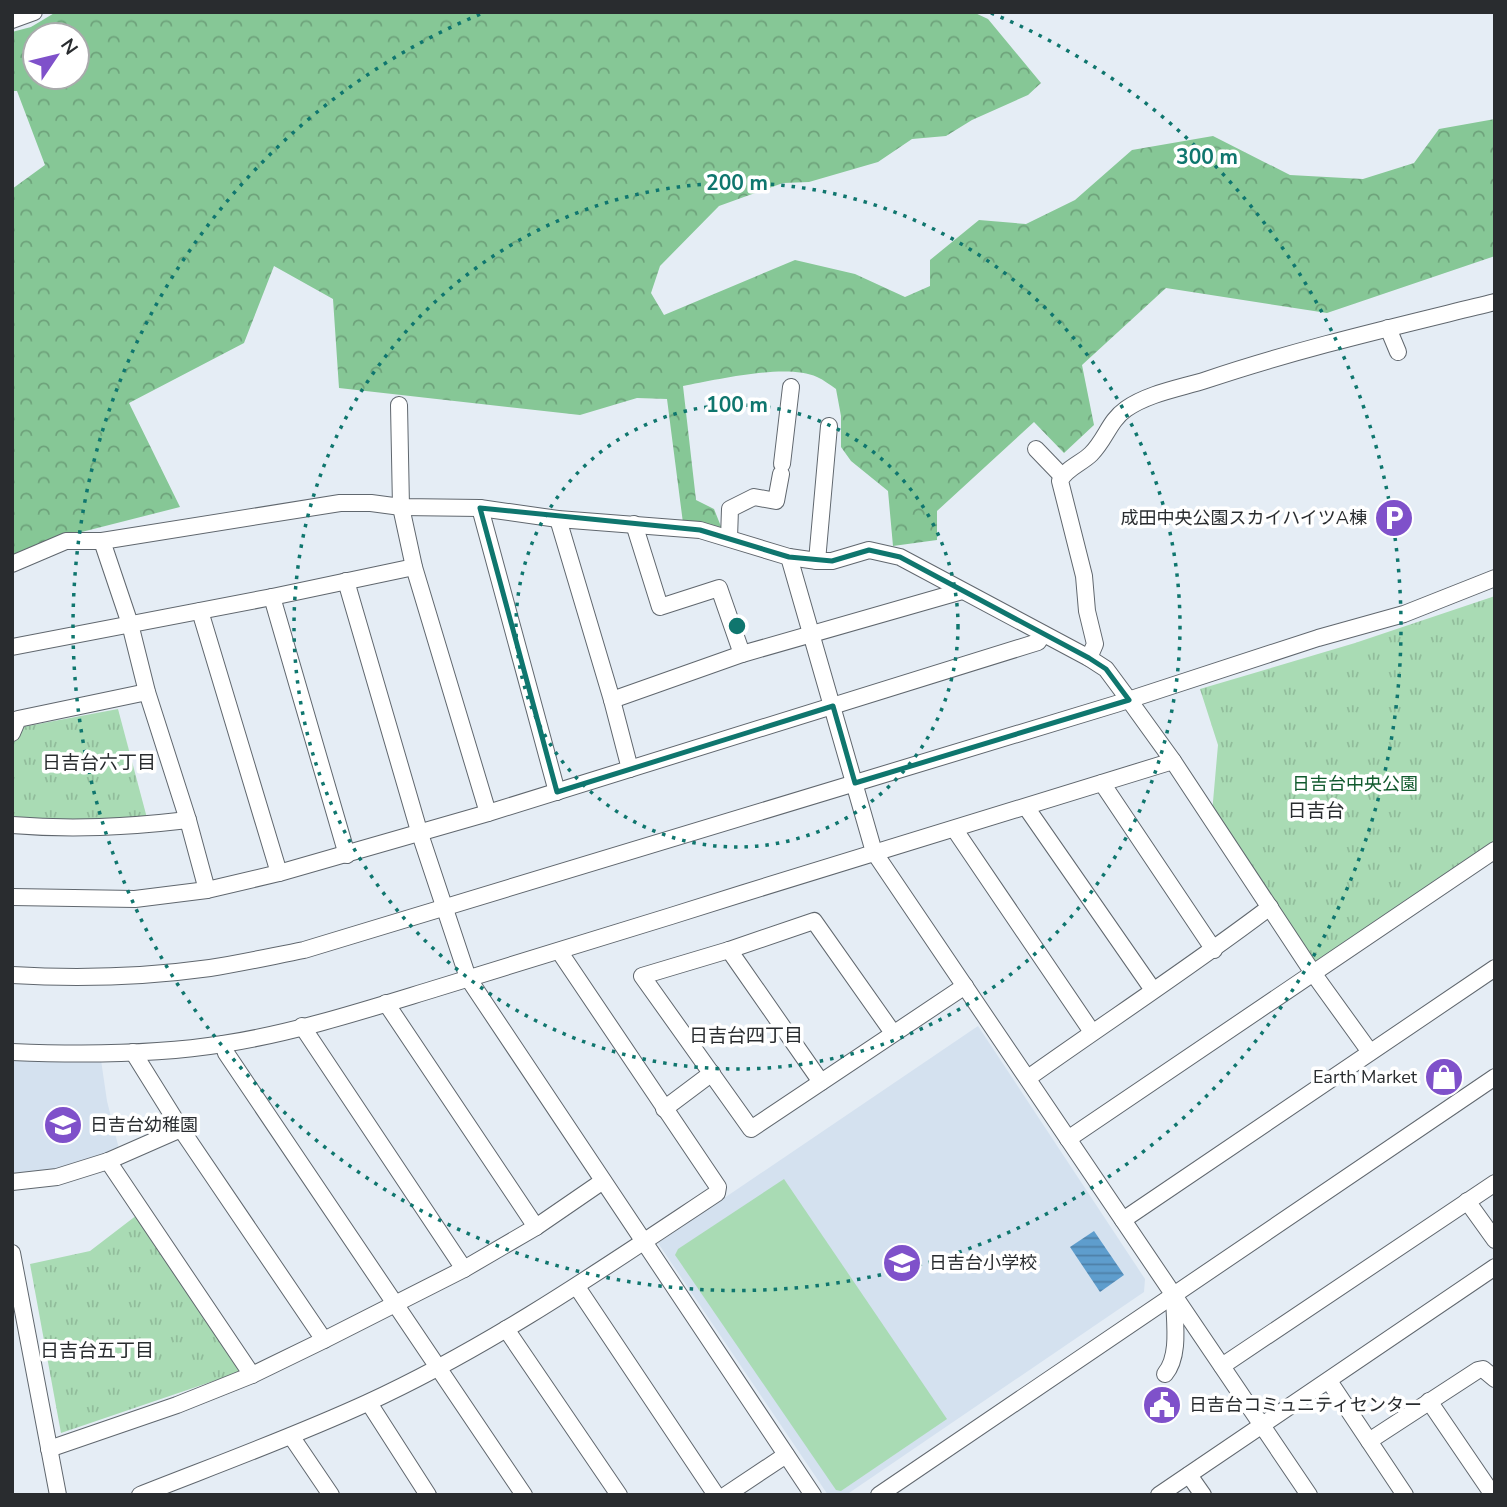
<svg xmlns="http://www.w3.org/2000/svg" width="1507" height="1507" viewBox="0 0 1507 1507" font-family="'Nunito Sans','Noto Sans JP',sans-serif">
	<defs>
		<pattern id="forest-crowns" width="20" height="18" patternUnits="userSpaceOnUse" patternTransform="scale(1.75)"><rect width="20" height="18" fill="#86c796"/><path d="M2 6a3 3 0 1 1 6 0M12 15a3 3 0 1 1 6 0" fill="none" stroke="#6ea27b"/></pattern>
		<pattern id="park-tufts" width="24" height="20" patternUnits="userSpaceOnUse" patternTransform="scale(1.75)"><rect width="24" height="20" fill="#a9dbb4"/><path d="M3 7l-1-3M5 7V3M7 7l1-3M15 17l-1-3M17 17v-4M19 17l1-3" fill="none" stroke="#91bc9b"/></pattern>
		<pattern id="water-rules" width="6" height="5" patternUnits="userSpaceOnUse" patternTransform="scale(1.75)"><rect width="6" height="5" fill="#5e9dcd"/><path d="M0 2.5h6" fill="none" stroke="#4e80a7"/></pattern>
	</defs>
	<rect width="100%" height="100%" fill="#e5edf5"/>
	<g fill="#d4e1ef">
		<polygon points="978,1026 1145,1279 1144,1292 846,1495 828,1495 658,1243"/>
		<polygon points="12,1057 101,1060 107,1101 119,1149 59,1173 18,1178 12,1174"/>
	</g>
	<polygon fill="#a9dbb4" points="784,1179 947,1419 841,1491 836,1490 675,1255 678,1249"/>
	<path fill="url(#forest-crowns)" fill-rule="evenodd" d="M56 12H973L988 19 1041 83 1028 95 972 120 946 136 912 139 878 162 809 182 783 183 719 206 660 266 651 293 664 315 795 260 855 274 905 297 930 286V260L979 220 1026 224 1075 200 1132 150 1213 136 1290 175 1363 179 1414 163 1439 129 1495 119V256L1327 313 1166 288 1082 365 1094 425 1064 453 1034 422 937 511V540L893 546 888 491 851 461 841 447V416L836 389C830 385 824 380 817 377 786 363 716 380 683 386L696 500 714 509 722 529 683 523 667 399 637 398 580 415 339 388 333 299 274 266 244 343 129 403 180 507 58 538 12 555V189L45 165 17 91H12V32L31 27ZM35 35H77V77H35Z"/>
	<g fill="url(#park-tufts)">
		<polygon points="1495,596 1495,852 1315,966 1212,813 1218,745 1200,689 1355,643"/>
		<polygon points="118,709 147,818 58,821 12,818 12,742 16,732 22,727"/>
		<polygon points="137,1215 243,1371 61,1433 30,1264 90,1251"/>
	</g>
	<polygon fill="url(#water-rules)" points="1094,1231 1124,1275 1100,1292 1070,1247"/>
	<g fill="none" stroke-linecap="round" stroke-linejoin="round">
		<defs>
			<g id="minor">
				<polyline points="12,20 34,12"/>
				<polyline points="1388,328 1398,352"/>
				<polyline points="399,405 401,507 414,567 488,813"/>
				<polyline points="1036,449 1062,476"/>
				<polyline points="782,464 791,387"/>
				<polyline points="480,508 557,792"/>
				<polyline points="558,519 612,700 630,769"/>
				<polyline points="634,524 660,607 719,588 742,654"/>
				<polyline points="729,538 730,509 754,497 776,501 781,474"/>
				<polyline points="102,541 130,624 147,692 188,820 207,890"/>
				<polyline points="789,557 874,852 1309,1495"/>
				<polyline points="817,561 829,426"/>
				<polyline points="12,564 66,541 102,541 340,503 371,503 401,507 480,508 558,519 700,530 789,557 817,561 832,561 869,550 900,557 1089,658 1106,669 1129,700 1173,761 1313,973 1370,1052"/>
				<polyline points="346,581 419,831 468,978 813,1495"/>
				<polyline points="272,597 347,855"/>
				<polyline points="200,611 279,873"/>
				<polyline points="12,647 272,597 414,567"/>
				<path d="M1089 658 1095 644 1087 611 1084 576 1060 481C1065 469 1082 463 1091 454 1106 439 1109 421 1126 409 1149 393 1181 388 1206 380 1301 348 1398 326 1495 302"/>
				<polyline points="612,700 742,654 962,591"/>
				<polyline points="12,733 18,719 147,692"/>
				<polyline points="1102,783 1214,950"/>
				<polyline points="1026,807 1153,990"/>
				<path d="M12 825C73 830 127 827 188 820"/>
				<polyline points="955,830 1092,1032"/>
				<polyline points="12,897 135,899 207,890 279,873 488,813 1038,642 1043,634"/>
				<polyline points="729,950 821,1082"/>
				<path d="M12 975C78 979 145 977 210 968 242 963 273 956 304 950L1116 704 1318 638 1404 614 1495 578"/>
				<polyline points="386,1003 536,1227"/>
				<polyline points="302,1026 464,1269"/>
				<polyline points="893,1033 814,921 729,950 642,976 751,1129 965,986"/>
				<polyline points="223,1044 226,1053 524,1495"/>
				<path d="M12 1052C82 1055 154 1055 223 1044 294 1033 365 1010 434 989 513 965 592 941 671 916 838 863 1006 813 1173 761"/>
				<polyline points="133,1052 181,1129 324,1340"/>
				<path d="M1028 1078C1108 1021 1191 967 1270 907"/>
				<polyline points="664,1109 712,1073"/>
				<polyline points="1068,1139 1495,850"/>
				<polyline points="108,1161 252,1375"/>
				<polyline points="12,1182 57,1177 108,1161 181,1129"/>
				<polyline points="1467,1201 1495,1240"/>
				<polyline points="1123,1220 1495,968"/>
				<polyline points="12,1253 58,1495"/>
				<polyline points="577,1287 716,1495"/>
				<polyline points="506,1329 619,1495"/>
				<polyline points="1222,1366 1495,1183"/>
				<path d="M1165 1374C1181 1355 1174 1319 1174 1295"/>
				<polyline points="1329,1381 1405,1495"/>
				<polyline points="1429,1401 1493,1495"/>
				<polyline points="369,1403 428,1495"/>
				<polyline points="291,1436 331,1495"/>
				<polyline points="1369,1441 1478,1370 1483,1369 1495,1379"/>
				<polyline points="49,1449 177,1405 252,1375 324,1340 464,1269 536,1227 603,1181"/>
				<polyline points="1189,1475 1203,1495"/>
				<path d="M140 1495C216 1465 293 1437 367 1403 491 1346 604 1268 717 1193L718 1187 559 951"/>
				<polyline points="726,1495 786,1455"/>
				<polyline points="879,1495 1495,1077"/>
				<polyline points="1159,1495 1495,1267"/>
			</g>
		</defs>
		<use href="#minor" stroke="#60676e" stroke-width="18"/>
		<use href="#minor" stroke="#fff" stroke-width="16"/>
	</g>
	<path fill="none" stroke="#0f766e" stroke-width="5" stroke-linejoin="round" d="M480 508 700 530 789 557 832 561 869 550 900 557 1089 658 1106 669 1129 700 855 783 833 706 557 792Z"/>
	<g fill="none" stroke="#0f766e" stroke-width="3.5" stroke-dasharray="3.5 7">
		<circle cx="737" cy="626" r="221"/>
		<circle cx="737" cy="626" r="443"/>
		<path d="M991 13A664 664 0 1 1 483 13"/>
	</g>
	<defs>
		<symbol id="parking-disc" viewBox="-11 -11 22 22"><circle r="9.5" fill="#7f51ca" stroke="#fff"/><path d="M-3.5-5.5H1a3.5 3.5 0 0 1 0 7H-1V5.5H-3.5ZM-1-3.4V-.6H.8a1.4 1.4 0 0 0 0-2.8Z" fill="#fff"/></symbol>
		<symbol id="shop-disc" viewBox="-11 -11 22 22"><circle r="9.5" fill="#7f51ca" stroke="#fff"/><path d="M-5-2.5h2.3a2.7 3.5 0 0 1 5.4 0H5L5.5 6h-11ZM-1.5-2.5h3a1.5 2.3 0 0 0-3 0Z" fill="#fff"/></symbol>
		<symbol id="school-disc" viewBox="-11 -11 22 22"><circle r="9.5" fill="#7f51ca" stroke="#fff"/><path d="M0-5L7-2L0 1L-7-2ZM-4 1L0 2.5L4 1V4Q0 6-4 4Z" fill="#fff"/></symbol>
		<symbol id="civic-disc" viewBox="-11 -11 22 22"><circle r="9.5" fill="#7f51ca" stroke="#fff"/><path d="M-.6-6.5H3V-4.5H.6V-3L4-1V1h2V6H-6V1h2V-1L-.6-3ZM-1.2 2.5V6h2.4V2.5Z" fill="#fff"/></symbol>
	</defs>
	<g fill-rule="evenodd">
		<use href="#parking-disc" x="1372" y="496" width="44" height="44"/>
		<use href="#shop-disc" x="1422" y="1055" width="44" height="44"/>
		<use href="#school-disc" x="41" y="1103" width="44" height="44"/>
		<use href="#school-disc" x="880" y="1241" width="44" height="44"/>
		<use href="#civic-disc" x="1140" y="1383" width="44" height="44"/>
	</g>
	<g text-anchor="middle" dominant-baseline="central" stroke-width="7" stroke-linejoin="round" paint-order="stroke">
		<g font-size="18" fill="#292c2f" stroke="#fff" text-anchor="start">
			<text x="1367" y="518" text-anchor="end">成田中央公園スカイハイツA棟</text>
			<text x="1417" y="1077" text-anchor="end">Earth Market</text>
			<text x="90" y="1125">日吉台幼稚園</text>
			<text x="929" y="1263">日吉台小学校</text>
			<text x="1189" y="1405">日吉台コミュニティセンター</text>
		</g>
		<g font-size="18" fill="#10592d" stroke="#fff">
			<text x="1355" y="784">日吉台中央公園</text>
		</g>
		<g font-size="19" fill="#292c2f" stroke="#fff">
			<text x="99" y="763">日吉台六丁目</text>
			<text x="1316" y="811">日吉台</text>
			<text x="746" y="1036">日吉台四丁目</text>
			<text x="97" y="1351">日吉台五丁目</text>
		</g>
	</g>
	<circle cx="737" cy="626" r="10" fill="#0f766e" stroke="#fff" stroke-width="3.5"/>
	<g font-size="21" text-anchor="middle" font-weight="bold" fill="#0f766e" stroke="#fff" stroke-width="7" stroke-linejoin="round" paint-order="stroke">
		<text x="1207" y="164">300 m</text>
		<text x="737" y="190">200 m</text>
		<text x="737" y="412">100 m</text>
	</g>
	<rect width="1507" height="1507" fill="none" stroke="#292c2f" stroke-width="28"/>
	<g transform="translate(56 56) rotate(55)"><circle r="33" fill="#ffffff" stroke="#a9abac" stroke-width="2"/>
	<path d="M0-5L12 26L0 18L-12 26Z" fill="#7f51ca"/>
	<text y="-10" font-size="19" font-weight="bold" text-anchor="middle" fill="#292c2f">N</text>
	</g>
</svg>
